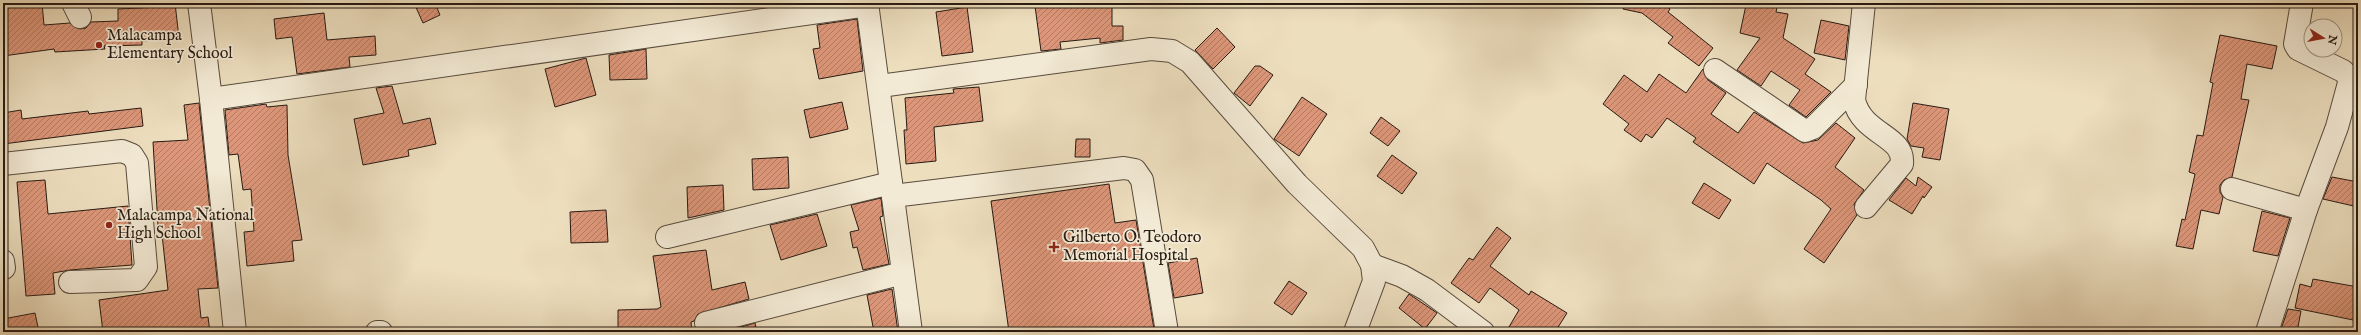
<svg xmlns="http://www.w3.org/2000/svg" width="2361" height="335" viewBox="0 0 2361 335" font-family="'IM FELL English',serif">
	<defs>
		<pattern id="building-hatch" width="6" height="6" patternUnits="userSpaceOnUse"><rect width="6" height="6" fill="#dd9679"/><path d="M-1 1l2-2M0 6l6-6M5 7l2-2" fill="none" stroke="#b37a62"/></pattern>
	</defs>
	<rect width="100%" height="100%" fill="#eddebe"/>
	<filter id="stains"><feTurbulence type="fractalNoise" baseFrequency=".005" numOctaves="4"/><feColorMatrix values="0 0 0 0 .2 0 0 0 0 .09 0 0 0 0 .02 0 0 0 .5 -.17"/></filter>
	<radialGradient id="worn" r=".72"><stop offset=".6" stop-color="#630" stop-opacity="0"/><stop offset="1" stop-color="#630" stop-opacity=".3"/></radialGradient>
	<g fill="url(#building-hatch)" stroke="#271a12">
		<polygon points="3,3 42,3 44,25 70,23 80,29 86,28 91,22 118,21 118,9 159,7 158,3 175,3 179,38 142,41 142,45 104,46 105,49 55,52 54,49 3,56"/>
		<polygon points="414,3 435,3 440,15 423,23"/>
		<polygon points="1056,3 1112,3 1112,26 1123,26 1123,40 1100,43 1100,38 1060,42 1061,49 1041,51 1035,6"/>
		<polygon points="1624,3 1663,3 1670,9 1668,12 1713,48 1699,66 1668,43 1673,37 1642,13 1623,9"/>
		<polygon points="1751,3 1778,3 1776,12 1788,14 1783,38 1815,59 1805,74 1831,92 1806,117 1789,105 1800,90 1771,71 1761,86 1737,70 1760,38 1740,33 1746,5 1750,6"/>
		<polygon points="967,7 973,52 942,56 936,12"/>
		<polygon points="324,13 327,40 375,36 376,55 349,57 350,67 297,74 292,37 276,39 274,19"/>
		<polygon points="857,19 863,71 819,79 813,49 820,48 817,25"/>
		<polygon points="1821,20 1849,26 1845,60 1814,53"/>
		<polygon points="1217,28 1235,47 1213,69 1195,50"/>
		<polygon points="2220,35 2277,46 2272,69 2247,64 2241,99 2249,100 2232,177 2224,180 2220,185 2220,192 2223,197 2219,214 2201,210 2193,249 2176,246 2182,219 2185,220 2195,174 2189,172 2197,135 2203,136 2213,83 2210,82"/>
		<polygon points="646,49 647,79 610,80 609,55"/>
		<polygon points="586,58 596,95 555,107 545,69"/>
		<polygon points="1255,66 1260,66 1273,75 1250,106 1234,93"/>
		<polygon points="1703,69 1708,80 1726,93 1711,114 1738,133 1754,112 1803,143 1818,140 1836,123 1855,138 1835,167 1864,190 1854,204 1857,215 1824,263 1804,249 1831,209 1821,200 1767,163 1754,184 1693,142 1696,138 1667,118 1652,138 1646,134 1641,142 1624,130 1629,124 1603,104 1624,75 1647,92 1659,74 1686,93"/>
		<polygon points="392,86 403,124 430,118 436,144 408,150 409,156 363,165 354,119 384,113 376,88"/>
		<polygon points="979,87 983,121 934,127 936,161 906,164 904,130 907,130 905,98 954,93 953,89"/>
		<polygon points="1302,97 1327,114 1299,156 1274,139"/>
		<polygon points="842,102 848,129 810,138 804,110"/>
		<polygon points="199,103 218,288 198,289 201,318 208,317 210,332 157,332 157,330 103,332 99,300 168,290 161,225 158,226 153,142 188,140 184,105"/>
		<polygon points="1913,103 1949,109 1940,160 1922,157 1924,148 1911,146 1907,139"/>
		<polygon points="266,104 267,107 287,105 288,155 302,240 292,241 294,261 247,266 244,232 254,231 251,189 243,190 238,154 229,155 225,110"/>
		<polygon points="141,108 143,126 3,144 3,113 21,110 22,119 88,111 89,114"/>
		<polygon points="1381,117 1400,131 1388,146 1370,133"/>
		<polygon points="1076,139 1090,139 1090,157 1075,157"/>
		<polygon points="1392,155 1417,173 1402,194 1377,176"/>
		<polygon points="788,157 789,188 753,190 752,159"/>
		<polygon points="1918,177 1932,187 1924,198 1923,196 1912,214 1889,200 1906,178 1916,186"/>
		<polygon points="2332,177 2358,182 2358,207 2323,199"/>
		<polygon points="45,180 48,214 128,206 132,265 70,270 53,273 55,294 26,296 17,182"/>
		<polygon points="1704,183 1731,200 1719,219 1692,203"/>
		<polygon points="1109,184 1115,223 1136,220 1154,329 1137,332 1009,332 991,201"/>
		<polygon points="723,185 724,210 688,218 687,187"/>
		<polygon points="881,198 883,216 880,217 889,264 863,270 857,247 853,248 850,232 859,230 851,205"/>
		<polygon points="606,210 608,242 571,243 570,212"/>
		<polygon points="2262,211 2290,218 2278,256 2253,251"/>
		<polygon points="817,214 827,246 781,260 770,225"/>
		<polygon points="1497,227 1511,238 1490,266 1529,295 1531,291 1567,313 1555,332 1506,332 1519,310 1490,288 1479,303 1451,283 1469,258 1473,260"/>
		<polygon points="706,250 712,290 745,282 749,299 698,314 694,321 691,322 692,332 618,332 618,310 657,309 661,307 653,256"/>
		<polygon points="1197,258 1203,293 1174,298 1168,263"/>
		<polygon points="2313,279 2358,287 2358,321 2295,308 2300,284 2311,287"/>
		<polygon points="1289,281 1307,293 1292,315 1274,303"/>
		<polygon points="892,289 898,332 874,332 867,295"/>
		<polygon points="1409,294 1437,313 1425,329 1399,308"/>
		<polygon points="2288,309 2301,311 2297,332 2280,332"/>
		<polygon points="35,313 39,332 3,332 3,319"/>
		<polygon points="755,323 757,332 727,332 727,331"/>
	</g>
	<g fill="none" stroke-linecap="round" stroke-linejoin="round">
		<defs>
			<g id="minor">
				<polyline points="73,3 80,17"/>
				<polyline points="199,3 211,99 235,332"/>
				<polyline points="867,3 911,332"/>
				<path d="M1864 3 1854 100C1862 135 1905 135 1902 164L1866 207"/>
				<polyline points="1715,70 1805,131 1813,128 1856,85"/>
				<polyline points="880,86 1151,49 1172,51 1190,62 1297,184 1363,248 1372,265 1374,281 1355,332"/>
				<polyline points="211,99 868,5"/>
				<polyline points="3,164 122,151 132,155 137,163 146,267 137,280 70,282"/>
				<polyline points="2232,189 2306,210"/>
				<polyline points="893,196 1124,168 1135,170 1142,180 1167,332"/>
				<polyline points="667,237 891,183"/>
				<polyline points="3,261 4,268"/>
				<polyline points="1372,265 1402,276 1427,290 1483,332"/>
				<polyline points="706,323 903,273"/>
				<polyline points="377,332 381,332"/>
				<polyline points="2267,332 2306,210 2337,127 2349,83 2349,77 2343,71 2298,49 2295,44 2302,3"/>
			</g>
		</defs>
		<use href="#minor" stroke="#584b3d" stroke-width="24"/>
		<use href="#minor" stroke="#f3ead5" stroke-width="22"/>
	</g>
	<g fill="#8f2418" stroke="#f3ead5" stroke-width="1.5">
		<circle cx="99" cy="45" r="4"/>
		<circle cx="109" cy="225" r="4"/>
		<path d="M1052 241h4v4h4v4h-4v4h-4v-4h-4v-4h4z"/>
	</g>
	<g text-anchor="middle" dominant-baseline="central" stroke-width="3.5" stroke-linejoin="round" paint-order="stroke">
		<g font-size="16" fill="#271a12" stroke="#f3ead5" text-anchor="start">
			<text x="107" y="36">Malacampa<tspan x="107" dy="18">Elementary School</tspan></text>
			<text x="117" y="216">Malacampa National<tspan x="117" dy="18">High School</tspan></text>
			<text x="1063" y="238">Gilberto O. Teodoro<tspan x="1063" dy="18">Memorial Hospital</tspan></text>
		</g>
	</g>
	<rect width="2361" height="335" fill="none" stroke="#eddebe" stroke-width="16"/>
	<rect x="4" y="4" width="2353" height="327" fill="none" stroke="#271a12" stroke-width="2"/>
	<rect x="8" y="8" width="2345" height="319" fill="none" stroke="#271a12"/>
	<g transform="translate(2323 38) rotate(101)"><circle r="19" fill="#f3ead5" stroke="#a19787"/>
	<path d="M0-3L7 15L0 10L-7 15Z" fill="#8f2418"/>
	<text y="-6" font-size="11" font-weight="bold" text-anchor="middle" fill="#271a12">N</text>
	</g>
	<rect width="100%" height="100%" filter="url(#stains)"/>
	<rect width="100%" height="100%" fill="url(#worn)"/>
</svg>
